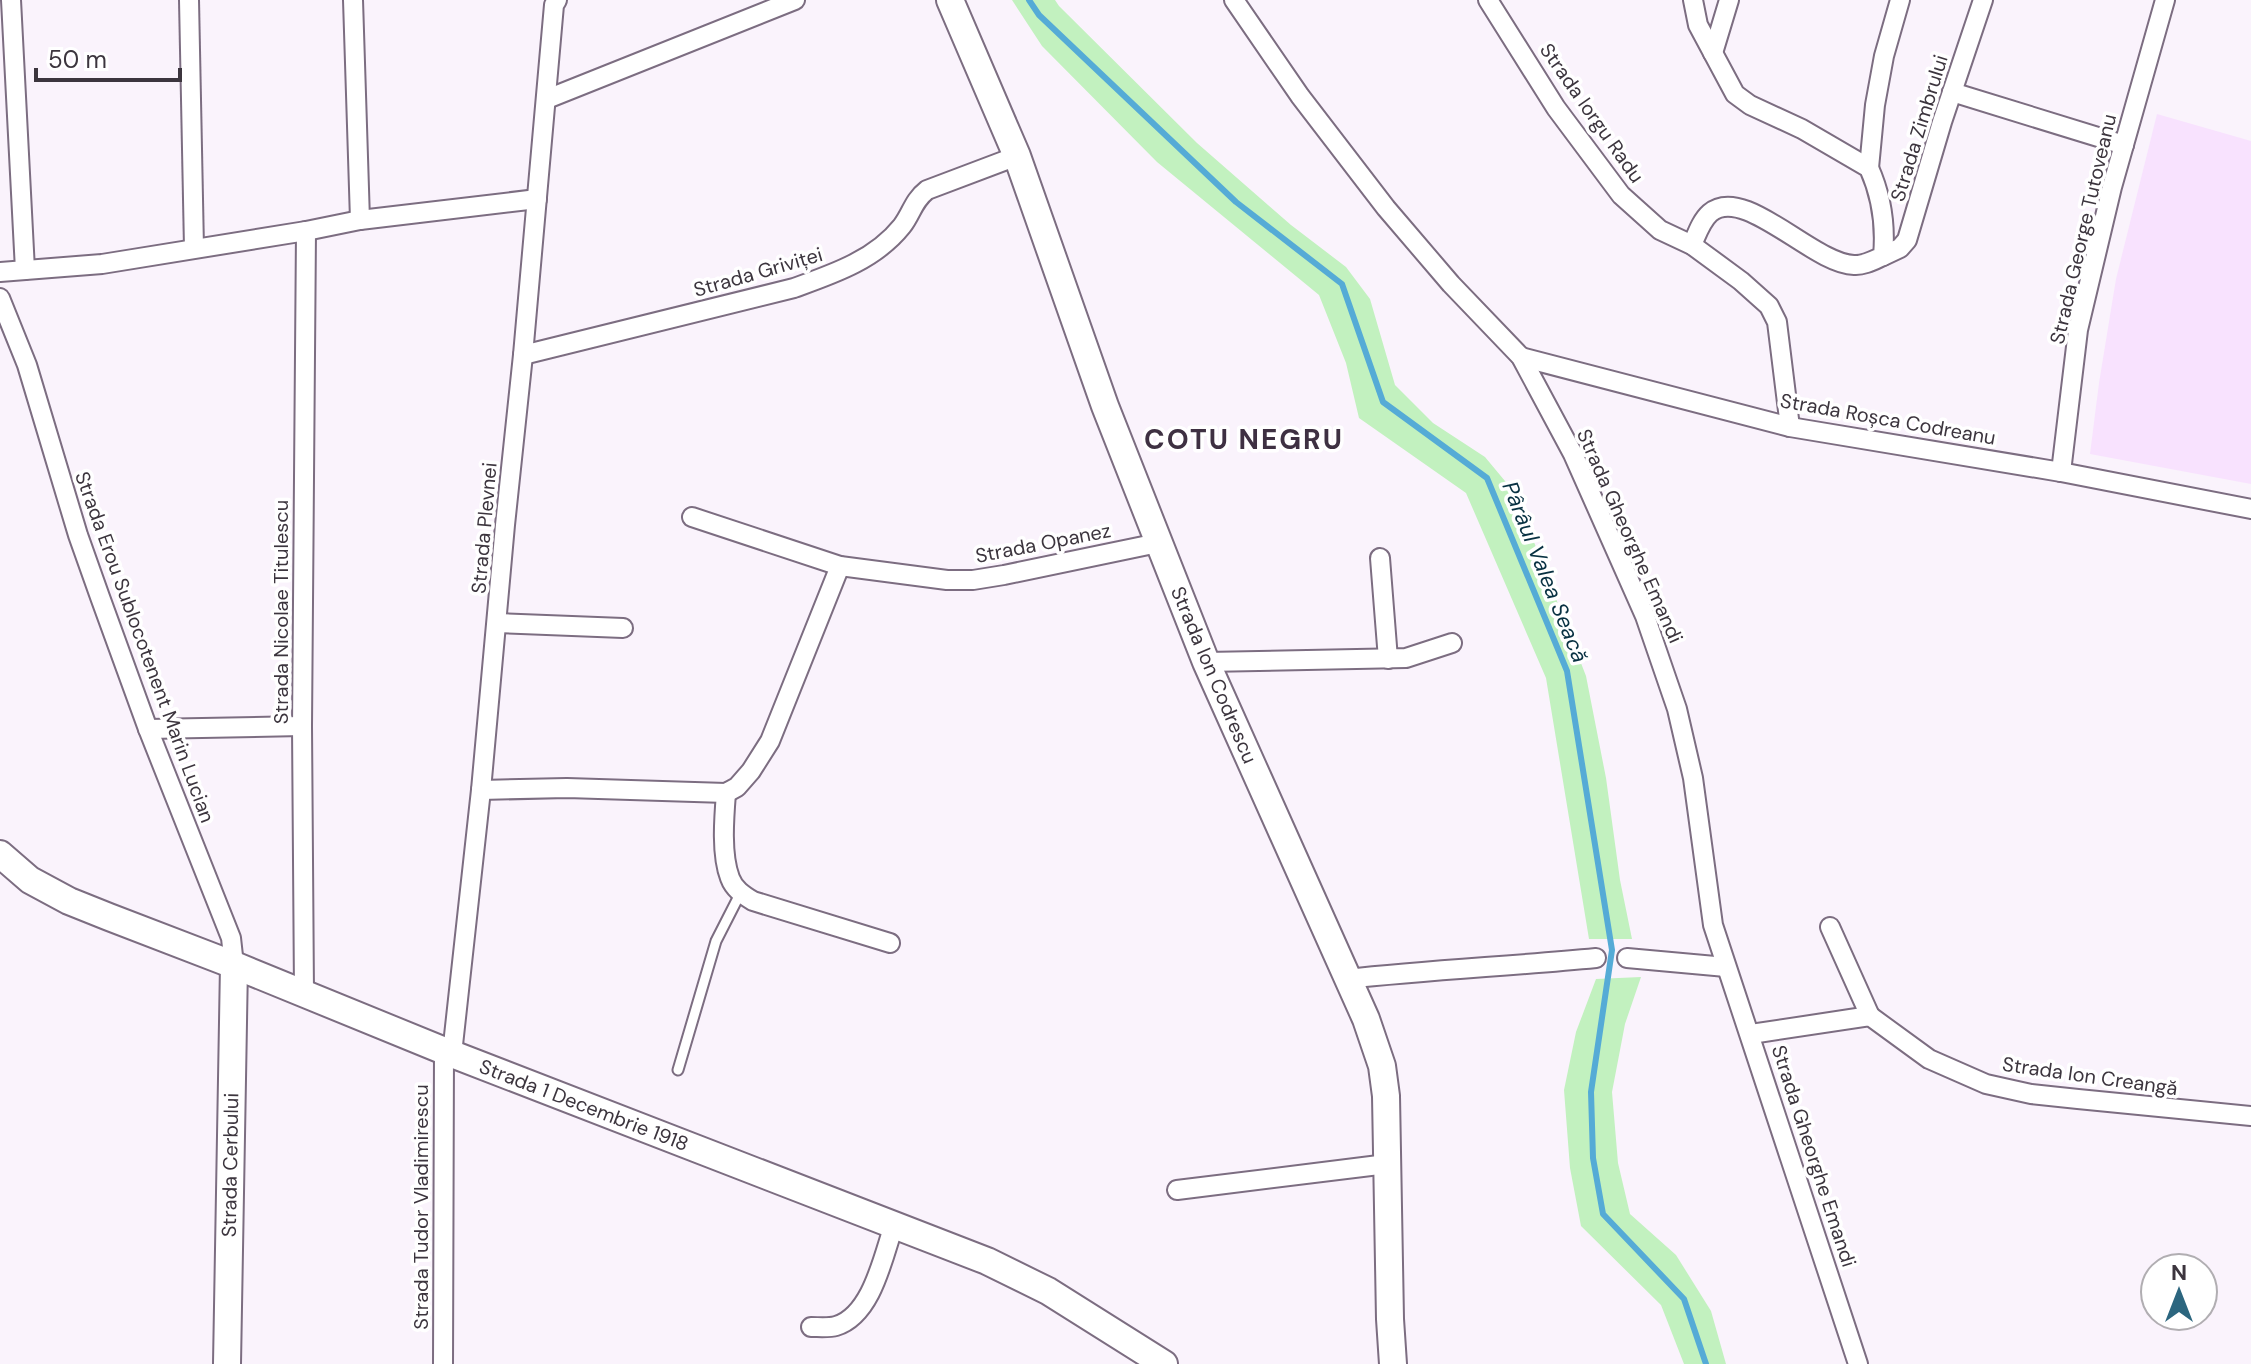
<svg xmlns="http://www.w3.org/2000/svg" width="2251" height="1364" viewBox="0 0 2251 1364" font-family="'DM Sans',sans-serif">
	<rect width="100%" height="100%" fill="#faf3fc"/>
	<polygon fill="#f8e2fe" points="2157,114 2251,141 2251,484 2090,454 2099,383 2116,279"/>
	<g fill="#c2f1bf">
		<polygon points="1012,0 1055,0 1059,6 1197,143 1291,225 1346,267 1370,299 1395,385 1433,423 1485,457 1515,493 1586,676 1606,778 1620,880 1632,939 1589,939 1546,678 1466,493 1359,418 1346,363 1319,295 1157,162 1042,46"/>
		<polygon points="1641,977 1625,1024 1612,1092 1618,1163 1630,1214 1676,1255 1711,1311 1726,1364 1684,1364 1661,1305 1581,1226 1570,1168 1564,1090 1576,1032 1596,979"/>
	</g>
	<g fill="none" stroke-linecap="round" stroke-linejoin="round">
		<polyline stroke="#55abd6" stroke-width="6" points="1029,0 1039,15 1236,202 1342,284 1383,402 1487,478 1567,671 1612,950 1591,1092 1593,1158 1603,1214 1684,1299 1706,1364"/>
		<defs>
			<polyline id="lane" points="678,1070 716,941 740,894"/>
			<g id="street">
				<polyline points="11,0 25,270"/>
				<polyline points="189,0 194,248"/>
				<polyline points="353,0 360,220"/>
				<polyline points="1234,0 1300,96 1386,208 1451,284 1521,357 1573,454 1645,616 1677,709 1693,778 1713,925 1858,1364"/>
				<polyline points="1488,0 1556,108 1621,195 1660,230 1692,245 1741,281 1769,306 1777,322 1790,427"/>
				<polyline points="1713,53 1729,0"/>
				<polyline points="1952,92 2124,145"/>
				<polyline points="547,99 795,0"/>
				<polyline points="1869,168 1875,105 1884,56 1900,0"/>
				<path d="M1692 245C1697 234 1701 221 1710 213 1744 184 1813 264 1854 265 1863 266 1874 260 1883 256 1886 224 1882 197 1869 168L1802 129 1750 105 1735 94 1698 25 1693 0"/>
				<polyline points="1883,256 1900,248 1907,240 1942,122 1983,0"/>
				<polyline points="0,272 102,264 306,231 360,220 537,199"/>
				<polyline points="0,298 27,365 78,535 100,597 148,729 231,938 234,965"/>
				<path d="M523 355 794 288C833 274 875 260 902 226 912 213 913 201 927 190L1017 156"/>
				<polyline points="1521,357 1790,427 2061,472 2251,509"/>
				<polyline points="2061,472 2078,330 2112,187 2165,0"/>
				<polyline points="692,517 840,566 947,580 973,580 1004,575 1158,543"/>
				<polyline points="1380,558 1388,659"/>
				<polyline points="497,623 623,628"/>
				<polyline points="1206,662 1406,658 1452,643"/>
				<polyline points="148,729 302,726"/>
				<polyline points="481,790 567,788 726,793 737,787 751,771 770,741 840,566"/>
				<path d="M726 793C724 818 721 855 730 878 734 889 743 895 753 901L890 943"/>
				<polyline points="1830,927 1870,1016"/>
				<polyline points="1627,958 1726,967"/>
				<path d="M1347 979C1430 970 1513 966 1596 958"/>
				<polyline points="304,993 302,726 306,231"/>
				<polyline points="1751,1034 1870,1016 1929,1059 1986,1084 2031,1094 2078,1099 2251,1116"/>
				<polyline points="452,1054 481,790 505,525 523,355 554,5 557,0"/>
				<polyline points="1177,1190 1387,1164"/>
				<path d="M811 1327C819 1327 829 1328 836 1326 872 1315 883 1257 894 1225"/>
				<polyline points="443,1364 444,1051"/>
			</g>
			<g id="secondary">
				<polyline points="950,0 1017,156 1105,406 1206,662 1366,1019 1382,1066 1386,1096 1390,1319 1393,1364"/>
				<polyline points="0,854 30,880 69,901 109,917 234,965 452,1054 987,1261 1048,1291 1164,1364"/>
				<polyline points="227,1364 234,965"/>
			</g>
		</defs>
		<use href="#lane" stroke="#7c6d81" stroke-width="13"/>
		<use href="#street" stroke="#7c6d81" stroke-width="22"/>
		<use href="#secondary" stroke="#7c6d81" stroke-width="30"/>
		<use href="#lane" stroke="#fff" stroke-width="9"/>
		<use href="#street" stroke="#fff" stroke-width="18"/>
		<use href="#secondary" stroke="#fff" stroke-width="26"/>
	</g>
	<g text-anchor="middle" dominant-baseline="central" stroke-width="7" stroke-linejoin="round" paint-order="stroke">
		<g font-size="20" fill="#3c353e" stroke="#fff">
			<text transform="translate(1592 113) rotate(55)">Strada Iorgu Radu</text>
			<text transform="translate(1919 128) rotate(-73)">Strada Zimbrului</text>
			<text transform="translate(2083 229) rotate(-77)">Strada George Tutoveanu</text>
			<text transform="translate(758 272) rotate(-16)">Strada Griviței</text>
			<text transform="translate(1888 419) rotate(10)">Strada Roșca Codreanu</text>
			<text transform="translate(484 528) rotate(-85)">Strada Plevnei</text>
			<text transform="translate(1630 536) rotate(66)">Strada Gheorghe Emandi</text>
			<text transform="translate(1043 543) rotate(-11)">Strada Opanez</text>
			<text transform="translate(281 612) rotate(-90)">Strada Nicolae Titulescu</text>
			<text transform="translate(145 647) rotate(70)">Strada Erou Sublocotenent Marin Lucian</text>
			<text transform="translate(1214 675) rotate(67)">Strada Ion Codrescu</text>
			<text transform="translate(2090 1076) rotate(8)">Strada Ion Creangă</text>
			<text transform="translate(584 1105) rotate(21)">Strada 1 Decembrie 1918</text>
			<text transform="translate(1814 1156) rotate(72)">Strada Gheorghe Emandi</text>
			<text transform="translate(230 1165) rotate(-89)">Strada Cerbului</text>
			<text transform="translate(421 1207) rotate(-90)">Strada Tudor Vladimirescu</text>
		</g>
		<g font-size="22" font-style="italic" fill="#083142" stroke="#fff">
			<text transform="translate(1545 572) rotate(68)">Pârâul Valea Seacă</text>
		</g>
		<g font-size="28" font-weight="bold" letter-spacing="2" fill="#3e3042" stroke="#fff">
			<text x="1244" y="439">COTU NEGRU</text>
		</g>
	</g>
	<g transform="translate(2179 1292)"><circle r="38" fill="#ffffff" stroke="#b1aeb2" stroke-width="2"/>
	<path d="M0-6L14 30L0 20L-14 30Z" fill="#2c667f"/>
	<text y="-12" font-size="22" font-weight="bold" text-anchor="middle" fill="#3c353e">N</text>
	</g>
	<path d="M36 68v12h144v-12" fill="none" stroke="#3c353e" stroke-width="4"/>
	<text x="48" y="68" font-size="24" fill="#3c353e" stroke="#ffffff" stroke-width="6" paint-order="stroke">50 m</text>
</svg>
